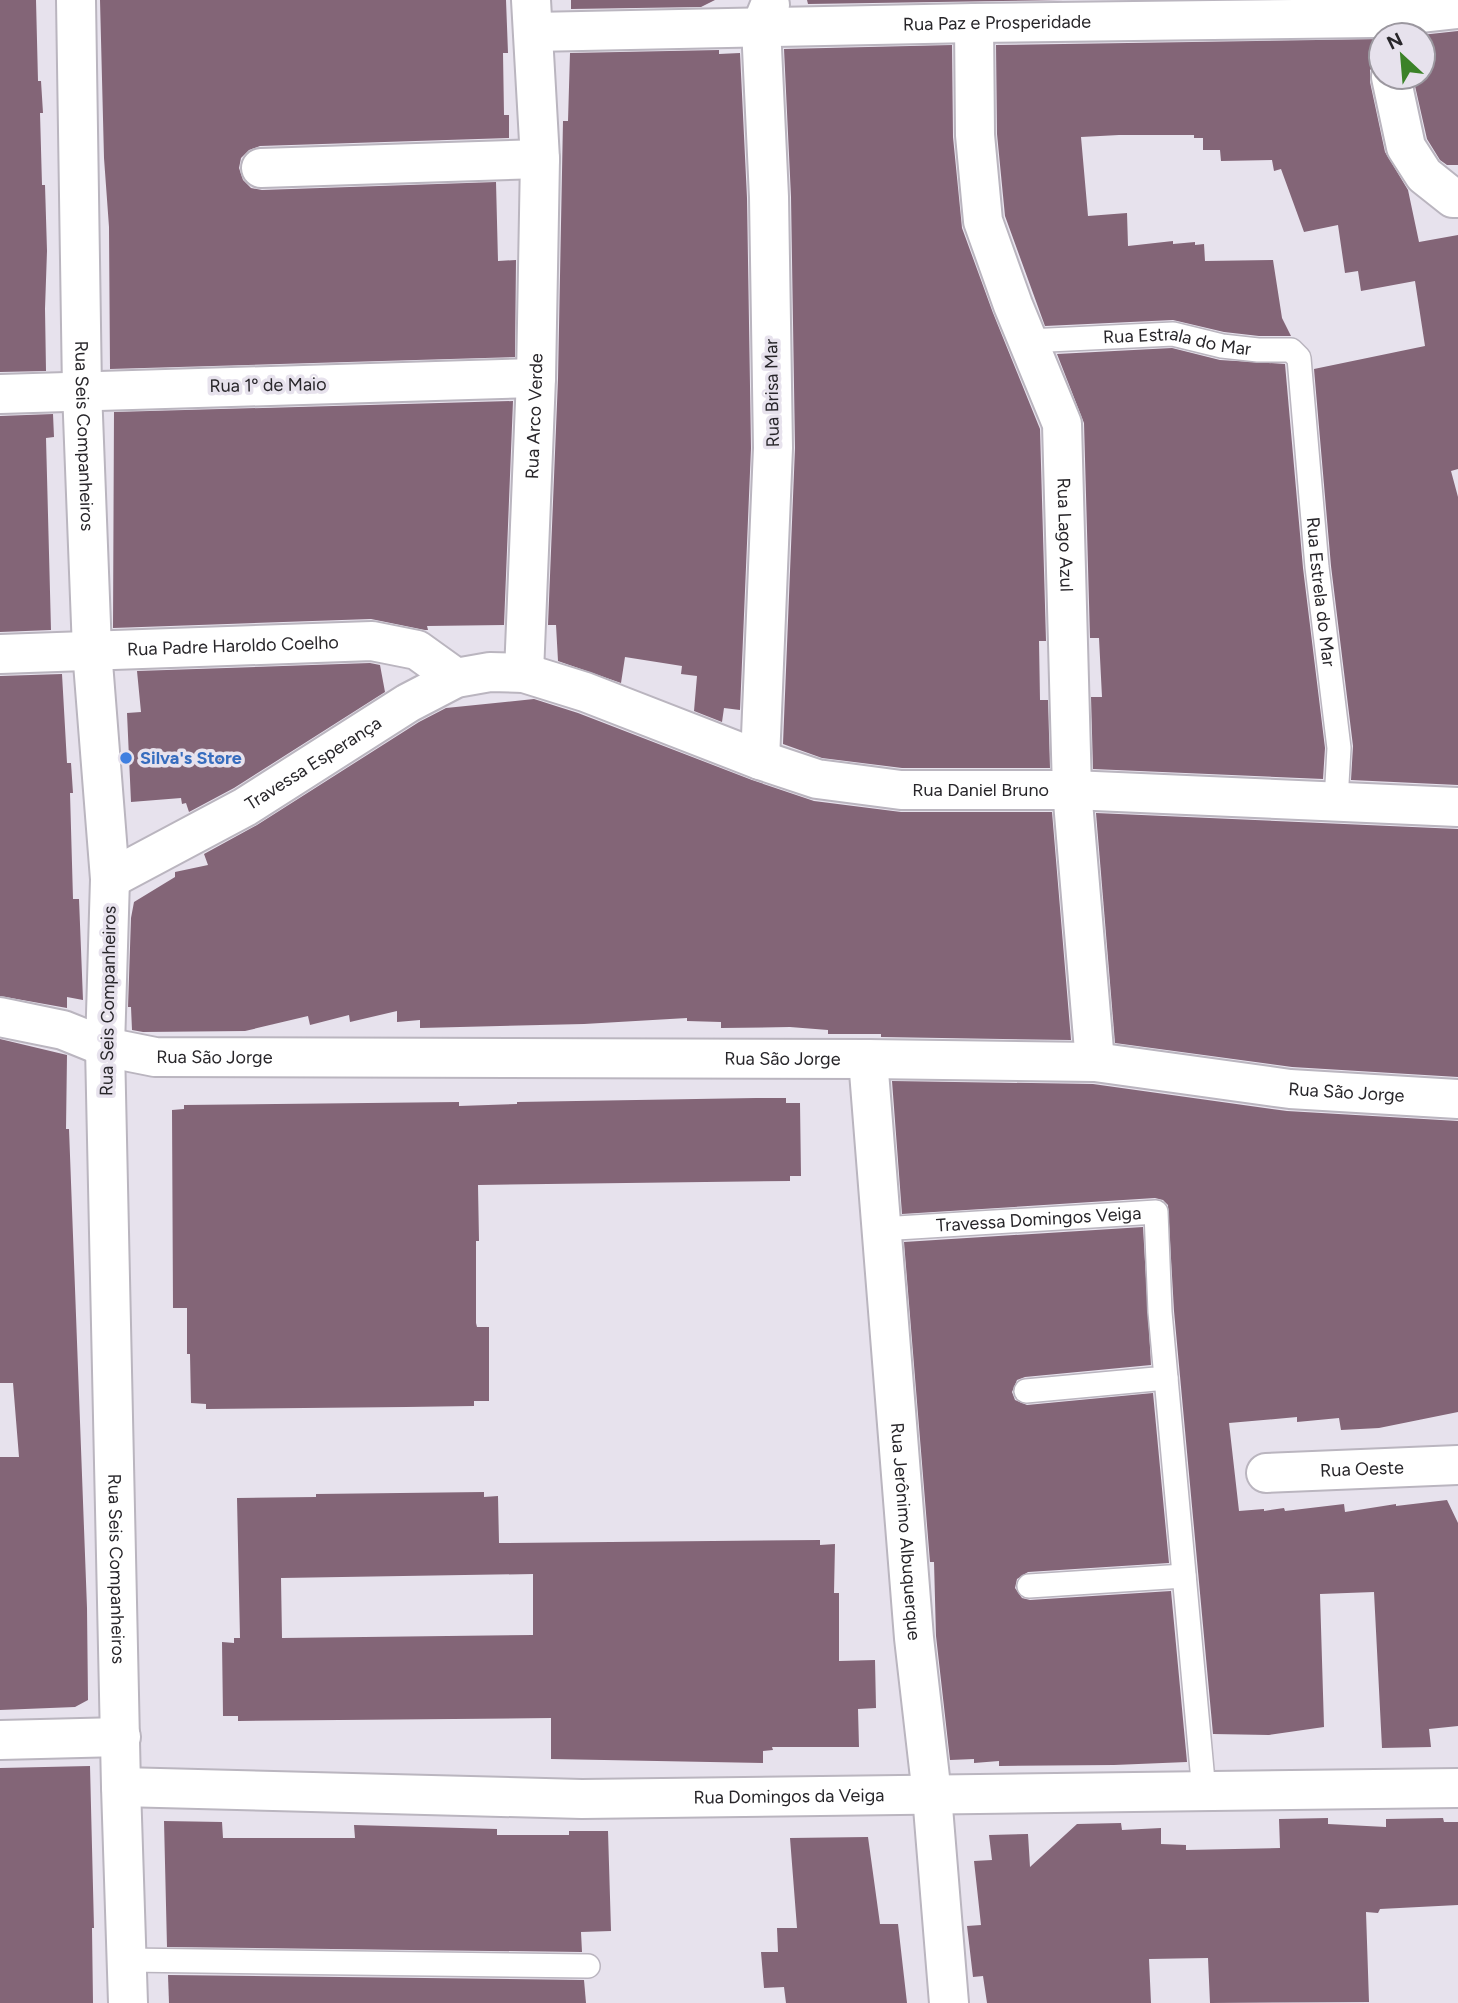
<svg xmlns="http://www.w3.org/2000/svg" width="1458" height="2003" viewBox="0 0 1458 2003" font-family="Figtree,sans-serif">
	<rect width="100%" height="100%" fill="#e7e2ed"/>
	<g fill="#836577" fill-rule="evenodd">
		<polygon points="0,0 36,0 38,81 41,81 43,113 40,113 42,185 45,185 47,251 45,309 46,371 0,372"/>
		<polygon points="100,0 506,0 508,53 503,53 504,115 509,115 509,138 260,146 249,150 241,158 239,168 243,180 251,188 262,190 496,182 498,261 516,260 515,357 110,369 109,227 104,158"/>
		<polygon points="571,0 715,0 701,7 571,9"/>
		<polygon points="807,0 1064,0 808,4"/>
		<polygon points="1458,31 1458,165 1447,165 1440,160 1427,139 1413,77 1423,77 1423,35 1421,35"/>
		<polygon points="1381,39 1381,58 1370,70 1370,82 1385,152 1408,190 1419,242 1458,235 1458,469 1451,471 1458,497 1458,785 1351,780 1353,746 1331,566 1314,369 1425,346 1415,281 1361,291 1358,271 1345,273 1338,225 1304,232 1281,169 1274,171 1272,160 1221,161 1220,150 1203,150 1203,138 1194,138 1194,135 1119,135 1081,137 1088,216 1127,213 1128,246 1173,241 1173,244 1195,242 1195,245 1204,244 1205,261 1273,260 1282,318 1291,336 1259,336 1224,332 1173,320 1045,326 1005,216 997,134 996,45"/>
		<polygon points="952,45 953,137 962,228 993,313 1040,429 1046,641 1039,641 1040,700 1048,700 1050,768 902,768 822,758 783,744 795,448 791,197 784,49"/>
		<polygon points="719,50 719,54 740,53 747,198 751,448 740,710 724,708 722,722 694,711 697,676 681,674 682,666 625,657 621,683 558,661 556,625 548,625 558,379 563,121 568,121 570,53"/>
		<polygon points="1172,348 1220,360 1285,364 1303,568 1325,748 1323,779 1093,769 1091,697 1102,697 1099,638 1090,638 1084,423 1057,354"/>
		<polygon points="513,401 504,625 427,626 428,630 425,630 371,619 113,628 114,412"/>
		<polygon points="53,414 54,437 46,438 51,630 0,632 0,416"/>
		<polygon points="370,663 380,665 385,692 234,788 189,812 186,803 182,804 181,798 131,802 127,713 141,712 137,671"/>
		<polygon points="62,674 67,763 71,763 73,793 70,793 73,899 79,899 83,1000 67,997 67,1008 0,996 0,676"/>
		<polygon points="534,699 578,713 752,780 814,801 901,812 1052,812 1071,1040 881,1037 881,1034 828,1034 828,1030 790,1027 721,1028 721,1022 687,1021 687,1018 584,1024 420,1028 420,1020 397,1022 397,1011 350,1022 349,1015 310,1025 308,1016 245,1031 143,1032 132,1030 131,1007 128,1007 131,918 134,902 175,877 175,872 208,865 204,854 257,825 419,722 446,708"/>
		<polygon points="1096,813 1458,829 1458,1077 1292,1067 1115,1043"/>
		<polygon points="0,1039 67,1055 66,1129 69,1129 87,1608 88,1700 75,1707 0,1710 0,1457 19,1457 13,1383 0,1383"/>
		<polygon points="892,1081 1093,1084 1287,1111 1458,1121 1458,1412 1379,1428 1341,1430 1339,1418 1297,1422 1297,1417 1229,1423 1239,1511 1264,1509 1264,1511 1284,1508 1285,1511 1344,1504 1345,1512 1396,1504 1396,1506 1447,1500 1458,1523 1458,1726 1429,1729 1431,1747 1382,1748 1374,1592 1320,1594 1324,1727 1269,1735 1213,1734 1174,1311 1168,1205 1163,1200 1155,1198 902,1214"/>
		<polygon points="756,1098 786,1098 786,1103 800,1103 801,1176 790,1176 790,1181 478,1185 479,1241 476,1241 476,1323 477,1327 489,1327 489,1401 474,1401 474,1406 406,1407 206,1409 206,1404 191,1403 190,1354 187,1354 187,1308 173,1308 172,1110 184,1109 184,1105 459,1102 459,1106 517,1104 517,1102"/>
		<polygon points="1143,1227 1151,1365 1025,1377 1017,1380 1012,1392 1015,1400 1027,1405 1153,1393 1169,1563 1028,1572 1017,1579 1015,1588 1022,1598 1030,1600 1171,1591 1187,1762 1114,1765 999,1766 999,1761 974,1763 974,1759 950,1760 936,1636 934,1562 930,1562 904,1242"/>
		<path d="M484 1492V1497L498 1496 499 1543 820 1540V1545L835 1544 834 1593H839V1661L875 1660 876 1708 858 1709 859 1747H772L773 1750 763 1751V1763L551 1759V1718L238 1721V1716H223L222 1642 234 1643V1638H240L237 1498 316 1497V1494ZM533 1574V1635L282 1638 281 1578Z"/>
		<polygon points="90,1766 94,1928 92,1928 93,2003 0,2003 0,1768"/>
		<polygon points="1328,1818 1328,1824 1386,1827 1386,1819 1443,1818 1444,1822 1458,1822 1458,1905 1380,1909 1378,1913 1366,1912 1369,2002 1210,2003 1208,1958 1149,1959 1151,2003 987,2003 983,1976 973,1977 967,1926 981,1925 974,1861 992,1860 989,1835 1028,1834 1030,1867 1077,1824 1121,1823 1122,1830 1161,1828 1161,1844 1186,1845 1186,1850 1280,1848 1279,1819"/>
		<polygon points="164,1821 222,1822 223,1838 355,1838 354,1825 497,1829 497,1835 569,1835 569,1831 608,1831 611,1931 581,1932 582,1952 167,1947"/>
		<polygon points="868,1837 880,1924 898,1924 907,2003 786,2003 784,1987 764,1988 761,1952 778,1952 777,1928 797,1928 790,1838"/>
		<polygon points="168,1975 584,1980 586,2003 169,2003"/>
	</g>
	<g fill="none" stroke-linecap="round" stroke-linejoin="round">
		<defs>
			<g id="service">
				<path id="s1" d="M1028 341 1173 334 1222 346 1258 350H1291L1299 358 1317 567 1339 748 1336 801"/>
				<path id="s2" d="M881 1229 1156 1212 1160 1312 1166 1378 1026 1391"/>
				<polyline points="1166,1378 1204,1792"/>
				<polyline points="1029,1586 1184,1576"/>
				<polyline points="127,1960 588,1966"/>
			</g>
			<g id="minor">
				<path id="s3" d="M76 0 82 390 92 650 110 879 105 1047 121 1787 128 2003"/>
				<path id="s4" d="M974 23 975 135 983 221 1013 305 1062 424 1072 790 1095 1062"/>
				<path id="s5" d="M533 32 974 23 1374 18 1458 9"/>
				<polyline points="1391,77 1406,147 1424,175 1453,198 1458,198"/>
				<polyline points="261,168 540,159"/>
				<polyline points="0,394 536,378"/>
				<path id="s6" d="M0 654 372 641 417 650 456 678"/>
				<path id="s7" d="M524 673 536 378 540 159 531 0"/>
				<polyline points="760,760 773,448 769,197 761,27 770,5"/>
				<path id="s8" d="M110 879 245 807 408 703 456 678 490 672 524 673 585 692 760 760 817 779 901 790H1072L1458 807"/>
				<path id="s9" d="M0 1017 63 1030 105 1047 155 1057 868 1059 1095 1062 1290 1089 1458 1099"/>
				<path id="s10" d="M868 1059 914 1638 932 1795 949 2003"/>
				<path id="s11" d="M1266 1473 1458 1465"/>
				<polyline points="0,1740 121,1737"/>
				<path id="s12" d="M121 1787 582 1799 1458 1788"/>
			</g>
		</defs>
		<use href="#service" stroke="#bab5bf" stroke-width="26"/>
		<use href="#minor" stroke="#bab5bf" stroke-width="42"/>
		<use href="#service" stroke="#fff" stroke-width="23"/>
		<use href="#minor" stroke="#fff" stroke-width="38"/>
	</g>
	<circle fill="#3f7fe0" stroke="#e7e2ed" stroke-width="2.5" cx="126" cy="758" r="7"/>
	<g text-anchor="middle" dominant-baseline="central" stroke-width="7" stroke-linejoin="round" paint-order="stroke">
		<g font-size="18" fill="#28262a" stroke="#e7e2ed">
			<text stroke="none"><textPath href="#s5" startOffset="464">Rua Paz e Prosperidade</textPath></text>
			<text stroke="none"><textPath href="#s1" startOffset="150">Rua Estrala do Mar</textPath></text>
			<text transform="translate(268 385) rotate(-1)">Rua 1º de Maio</text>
			<text transform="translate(772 393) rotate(-91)">Rua Brisa Mar</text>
			<text stroke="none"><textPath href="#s7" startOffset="257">Rua Arco Verde</textPath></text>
			<text stroke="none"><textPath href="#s3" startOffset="436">Rua Seis Companheiros</textPath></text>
			<text stroke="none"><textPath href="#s4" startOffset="527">Rua Lago Azul</textPath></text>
			<text stroke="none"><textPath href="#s1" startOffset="511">Rua Estrela do Mar</textPath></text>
			<text stroke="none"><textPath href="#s6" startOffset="233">Rua Padre Haroldo Coelho</textPath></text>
			<text stroke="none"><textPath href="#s8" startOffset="234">Travessa Esperança</textPath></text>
			<text stroke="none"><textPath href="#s8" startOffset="945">Rua Daniel Bruno</textPath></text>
			<text transform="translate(108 1001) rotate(-89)">Rua Seis Companheiros</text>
			<text stroke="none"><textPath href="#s9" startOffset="220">Rua São Jorge</textPath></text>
			<text stroke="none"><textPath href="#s9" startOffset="788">Rua São Jorge</textPath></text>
			<text stroke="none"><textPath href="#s9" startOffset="1354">Rua São Jorge</textPath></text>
			<text stroke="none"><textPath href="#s2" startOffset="158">Travessa Domingos Veiga</textPath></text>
			<text stroke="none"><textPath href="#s11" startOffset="96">Rua Oeste</textPath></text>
			<text stroke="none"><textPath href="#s10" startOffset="474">Rua Jerônimo Albuquerque</textPath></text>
			<text stroke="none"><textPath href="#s3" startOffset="1570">Rua Seis Companheiros</textPath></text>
			<text stroke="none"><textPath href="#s12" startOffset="668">Rua Domingos da Veiga</textPath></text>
		</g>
		<g font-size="18" font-weight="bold" fill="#366cbe" stroke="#e7e2ed" text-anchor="start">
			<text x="140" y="758">Silva's Store</text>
		</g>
	</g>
	<g transform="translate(1402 56) rotate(334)"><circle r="33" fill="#e7e2ed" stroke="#9b979f" stroke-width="2"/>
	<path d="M0-5L12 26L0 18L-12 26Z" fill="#3b8228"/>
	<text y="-10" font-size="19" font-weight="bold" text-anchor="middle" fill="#28262a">N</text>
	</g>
</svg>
